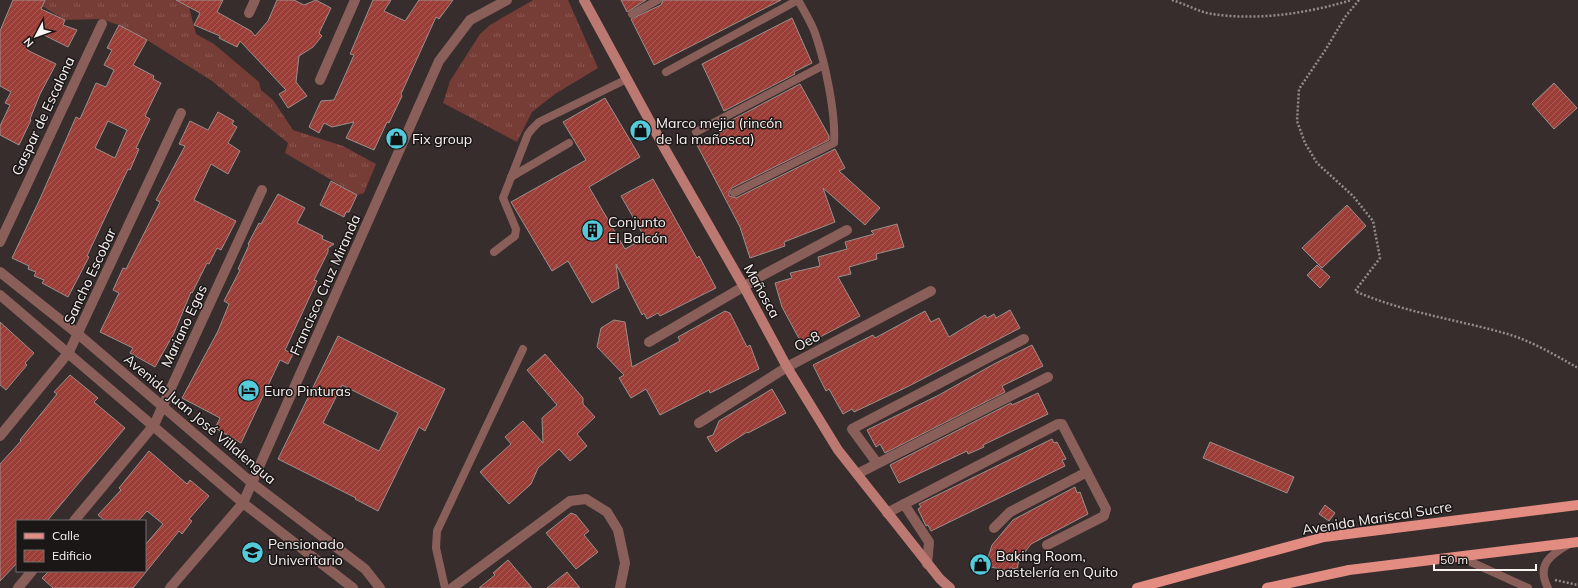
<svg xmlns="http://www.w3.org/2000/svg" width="1578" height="588" viewBox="0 0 1578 588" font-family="Mulish,sans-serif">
	<defs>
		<pattern id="grass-tufts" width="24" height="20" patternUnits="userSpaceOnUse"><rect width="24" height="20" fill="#763c36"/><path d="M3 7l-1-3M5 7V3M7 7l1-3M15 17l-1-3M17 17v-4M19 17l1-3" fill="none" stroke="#8a5954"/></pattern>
		<pattern id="building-hatch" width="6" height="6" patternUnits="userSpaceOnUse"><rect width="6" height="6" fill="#9c3e38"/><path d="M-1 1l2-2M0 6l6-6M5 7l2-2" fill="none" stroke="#ab5a55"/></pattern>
	</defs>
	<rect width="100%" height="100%" fill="#362d2c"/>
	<g fill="url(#grass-tufts)">
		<polygon points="45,0 176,0 189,7 196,34 214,44 259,82 261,90 273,100 293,130 343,146 376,164 364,193 357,195 285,153 288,143 212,81 147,40 119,25 100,19 65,20 42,6"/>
		<polygon points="533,0 568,0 598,68 555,94 532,112 517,142 443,103 450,81 480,34 490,25"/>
	</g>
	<g fill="url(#building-hatch)" stroke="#9a8f8d" fill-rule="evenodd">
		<polygon points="13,0 45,0 41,9 65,20 63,25 77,30 68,47 36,31 27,50 56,64 40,94 30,119 31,120 19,145 0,135 0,126 10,105 5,103 11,92 0,86 0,31"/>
		<polygon points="176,0 223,0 217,12 251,31 255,36 268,21 277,0 294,0 304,5 316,0 331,8 319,33 322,36 313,47 299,56 296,82 307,96 288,108 279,94 286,90 240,41 237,47 219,38 220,36 194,25 200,13"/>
		<polygon points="373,0 391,0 384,11 405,21 419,0 453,0 439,19 436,17 401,94 402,96 389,123 387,122 374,150 346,138 354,122 332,127 324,123 319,133 309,127 321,101 334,100 354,55 350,54"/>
		<polygon points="621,0 646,0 627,12"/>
		<polygon points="663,0 781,0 654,65 631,19 661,5"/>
		<polygon points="792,18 812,63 794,72 795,74 724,111 702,64"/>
		<path d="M119 25 147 40 133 65 154 76 153 79 161 83 145 116 150 119 136 148 139 149 130 170 128 169 87 256 89 257 68 297 42 283 44 280 34 276 36 272 28 269 29 266 12 258 39 201 76 117 80 119 96 83 106 87 114 70 104 65 112 50 107 48ZM108 121 127 130 115 158 95 148Z"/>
		<polygon points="1554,83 1577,108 1554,129 1532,104"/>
		<polygon points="800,84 829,136 829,140 732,188 729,192 729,196 736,198 835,149 845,168 839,171 880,208 865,225 823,188 835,222 784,242 785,246 750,258 740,227 697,145 732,126 730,121"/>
		<polygon points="605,98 640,157 589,187 625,249 645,238 621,196 653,179 697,258 699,256 716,288 660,316 658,313 647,319 644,313 642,315 616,264 619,288 592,303 568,261 552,271 511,202 586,160 563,122"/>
		<polygon points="218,112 234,121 232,124 237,127 228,143 240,151 228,174 211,164 194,200 236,221 221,250 217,248 209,264 207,263 192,293 191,292 174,333 155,367 130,353 133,348 100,332 119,293 113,290 123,268 126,269 160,202 156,200 185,146 179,144 190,121 208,130"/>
		<polygon points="331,181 357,195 349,212 346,212 344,217 320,205"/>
		<polygon points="278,194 305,208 297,223 323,236 322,239 334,244 328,248 328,252 314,280 317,281 285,350 293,354 288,364 280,360 241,443 215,428 220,418 182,398 218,331 229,304 224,301 240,270 238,269 249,245 248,244 259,223 261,224"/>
		<polygon points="1347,205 1366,226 1322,268 1302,248"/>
		<polygon points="897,224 904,247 876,254 877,259 849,267 851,274 838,277 860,316 820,337 816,336 802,344 782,307 775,283 792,278 790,273 820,266 818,257 847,249 845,242 874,234 871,231"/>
		<polygon points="1317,265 1330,277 1320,288 1307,275"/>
		<polygon points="1010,310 1020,328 909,386 854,412 852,409 843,414 829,389 826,391 813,365 873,335 875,338 925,311 931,322 939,318 949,337 985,315 987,318 994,314 996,318"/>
		<polygon points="725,311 730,313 747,347 750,345 759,369 710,393 709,390 660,415 646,389 631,398 619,378 624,375 597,347 601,328 614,320 625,322 632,367 680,341 678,337"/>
		<polygon points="0,322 34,353 25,363 27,365 6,390 0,385"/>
		<path d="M338 336 445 389 425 431 419 427 378 511 355 499 356 498 278 459ZM342 385 398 413 379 451 323 423Z"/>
		<polygon points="1032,345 1043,366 1002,386 1005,392 885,453 880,444 876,447 867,430 939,395 994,364"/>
		<polygon points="545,354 583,398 583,404 595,417 577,434 587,446 570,461 559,449 538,468 531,484 509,504 480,472 511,444 505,437 523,421 543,443 542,418 557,405 527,370"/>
		<polygon points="70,375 98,398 94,402 125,428 47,521 17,521 17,563 0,581 0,464 21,441 20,440 57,394 54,392"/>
		<polygon points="772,389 786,413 748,433 747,432 716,452 707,437 713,435 719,421"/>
		<polygon points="1038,393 1048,414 983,445 984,447 968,454 967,451 899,483 890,465 1011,403 1012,405"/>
		<polygon points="1052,439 1054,443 1057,442 1066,459 1062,460 1065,466 931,531 928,525 926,526 918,509 921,507 919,504"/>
		<polygon points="1210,442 1294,477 1287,493 1203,458"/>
		<polygon points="149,451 187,484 190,480 209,496 189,519 192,521 182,534 179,531 133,588 53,588 42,578 49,571 145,571 145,545 163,524 147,511 138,521 105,521 98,515 121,490 119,488"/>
		<polygon points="1075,487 1077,493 1080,492 1088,514 1031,544 1019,560 1017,569 1010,568 1009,571 991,567 992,564 986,564 992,545 1013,520"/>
		<polygon points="1325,505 1335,513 1329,521 1319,514"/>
		<polygon points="571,513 576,515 589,531 584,535 598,552 576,569 546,533"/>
		<polygon points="508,560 532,588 479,588 495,575 493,573"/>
		<polygon points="567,572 580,588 547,588"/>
	</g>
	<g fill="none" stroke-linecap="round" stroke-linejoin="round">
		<g stroke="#948c8b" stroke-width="2.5" stroke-dasharray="2 2" stroke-linecap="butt">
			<path d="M1172 0C1185 4 1199 12 1212 14 1259 21 1308 13 1352 0"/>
			<path d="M1359 0 1345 17 1326 49 1299 89 1297 121 1305 143 1317 163 1353 196 1373 221 1380 258 1355 291C1402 312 1454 319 1504 333 1530 340 1555 355 1578 368"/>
			<polyline points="1555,580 1578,585"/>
		</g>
		<g stroke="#8a5f5a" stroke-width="8">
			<polyline points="632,14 658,0"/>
			<polyline points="666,72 798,0"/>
			<polyline points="696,132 824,65"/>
			<polyline points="511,177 569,143"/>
			<path d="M734 193 834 143C836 113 825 62 815 33 811 22 804 11 798 0"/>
			<polyline points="494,252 515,236 516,229 503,198 528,134 532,129 539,122 627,79"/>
			<polyline points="1460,557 1528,588"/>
			<polyline points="445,588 436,548 437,531 523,349"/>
			<path d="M1548 588C1536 565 1550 555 1569 544"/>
		</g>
		<g stroke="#8a5f5a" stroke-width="10">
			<polyline points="249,13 255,0"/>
			<polyline points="320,80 355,0"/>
			<polyline points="0,242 102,24"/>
			<polyline points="0,272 78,334 252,483 365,569 380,588"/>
			<polyline points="0,295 243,503 353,588"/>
			<polyline points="649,342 765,274 847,230"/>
			<polyline points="699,423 787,367 931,291"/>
			<polyline points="0,436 69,352 181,113"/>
			<polyline points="877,463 852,429 1024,339"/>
			<polyline points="857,474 1048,377"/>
			<polyline points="904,504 929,542 927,564"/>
			<polyline points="887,513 1058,424 1062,424 1106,509 1104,516 1047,545"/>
			<polyline points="74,521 154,425 262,190"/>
			<polyline points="994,528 1010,512 1087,472"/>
			<polyline points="18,588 32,571"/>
			<polyline points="170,588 243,503 439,61 470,20 507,0"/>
			<polyline points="452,588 570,501 586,499 607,512 618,530 625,563 620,588"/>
		</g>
		<polyline stroke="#bc7971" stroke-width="10" points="584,0 666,151 744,287 787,367 838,450 940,579 950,588"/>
		<g stroke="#e38c82" stroke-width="10">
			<polyline points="1137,588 1324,537 1578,505"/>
			<polyline points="1267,588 1349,570 1578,542"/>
		</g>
	</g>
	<defs>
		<symbol id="shop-disc" viewBox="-11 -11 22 22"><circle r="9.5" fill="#53cbda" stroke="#1b1716"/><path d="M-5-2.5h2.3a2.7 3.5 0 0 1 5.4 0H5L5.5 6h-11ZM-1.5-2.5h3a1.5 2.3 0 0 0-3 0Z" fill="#111"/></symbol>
		<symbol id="building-disc" viewBox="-11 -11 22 22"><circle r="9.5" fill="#53cbda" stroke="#1b1716"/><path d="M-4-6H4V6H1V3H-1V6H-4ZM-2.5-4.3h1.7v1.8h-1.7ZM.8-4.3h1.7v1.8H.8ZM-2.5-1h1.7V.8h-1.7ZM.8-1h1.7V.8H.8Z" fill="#111"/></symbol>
		<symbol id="hotel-disc" viewBox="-11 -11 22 22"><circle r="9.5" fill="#53cbda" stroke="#1b1716"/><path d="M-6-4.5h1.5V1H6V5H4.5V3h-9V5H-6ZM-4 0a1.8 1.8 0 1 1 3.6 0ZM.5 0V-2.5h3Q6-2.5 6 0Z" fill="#111"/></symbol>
		<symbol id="school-disc" viewBox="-11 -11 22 22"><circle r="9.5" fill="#53cbda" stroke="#1b1716"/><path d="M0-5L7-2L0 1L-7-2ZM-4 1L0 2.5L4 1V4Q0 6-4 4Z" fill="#111"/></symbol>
	</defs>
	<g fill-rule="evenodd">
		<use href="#shop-disc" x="628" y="118" width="25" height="25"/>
		<use href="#shop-disc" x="384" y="126" width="25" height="25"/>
		<use href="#building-disc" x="580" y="218" width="25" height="25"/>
		<use href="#hotel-disc" x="236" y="378" width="25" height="25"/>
		<use href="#school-disc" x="240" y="540" width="25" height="25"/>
		<use href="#shop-disc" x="968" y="552" width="25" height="25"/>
	</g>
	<g text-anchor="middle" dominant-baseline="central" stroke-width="3" stroke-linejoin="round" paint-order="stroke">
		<g font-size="14" fill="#f9f3f2" stroke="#1b1716">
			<text transform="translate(43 116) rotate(-65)">Gaspar de Escalona</text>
			<text transform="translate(90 276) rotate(-65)">Sancho Escobar</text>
			<text transform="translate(325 285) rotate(-66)">Francisco Cruz Miranda</text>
			<text transform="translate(762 291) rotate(61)">Mañosca</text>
			<text transform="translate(184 326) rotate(-65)">Mariano Egas</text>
			<text transform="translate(807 341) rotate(-28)">Oe8</text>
			<text transform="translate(200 419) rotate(40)">Avenida Juan José Villalengua</text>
			<text transform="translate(1377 518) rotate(-9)">Avenida Mariscal Sucre</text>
		</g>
		<g font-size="14" fill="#f9f3f2" stroke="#1b1716" text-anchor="start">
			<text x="656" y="123">Marco mejia (rincón<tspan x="656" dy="16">de la mañosca)</tspan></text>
			<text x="412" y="139">Fix group</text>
			<text x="608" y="222">Conjunto<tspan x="608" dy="16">El Balcón</tspan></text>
			<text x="264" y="391">Euro Pinturas</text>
			<text x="268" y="544">Pensionado<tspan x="268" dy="16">Univeritario</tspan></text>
			<text x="996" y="556">Baking Room,<tspan x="996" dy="16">pastelería en Quito</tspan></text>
		</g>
	</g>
	<rect x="16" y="520" width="130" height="52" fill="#1b1716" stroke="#746f6e"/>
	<rect x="24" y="533" width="20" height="6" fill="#e38c82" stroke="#746f6e"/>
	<text x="52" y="540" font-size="12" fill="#f9f3f2">Calle</text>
	<rect x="24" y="550" width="20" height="12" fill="url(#building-hatch)" stroke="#746f6e"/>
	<text x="52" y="560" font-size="12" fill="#f9f3f2">Edificio</text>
	<g transform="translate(36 36) rotate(229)" stroke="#1b1716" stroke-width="3" paint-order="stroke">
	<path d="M0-3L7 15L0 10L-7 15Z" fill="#f9f3f2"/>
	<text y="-6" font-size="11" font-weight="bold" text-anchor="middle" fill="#f9f3f2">N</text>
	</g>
	<path d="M1434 564v6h102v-6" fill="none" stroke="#f9f3f2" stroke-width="2"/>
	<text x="1440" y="564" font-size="12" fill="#f9f3f2" stroke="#1b1716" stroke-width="3" paint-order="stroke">50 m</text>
</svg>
